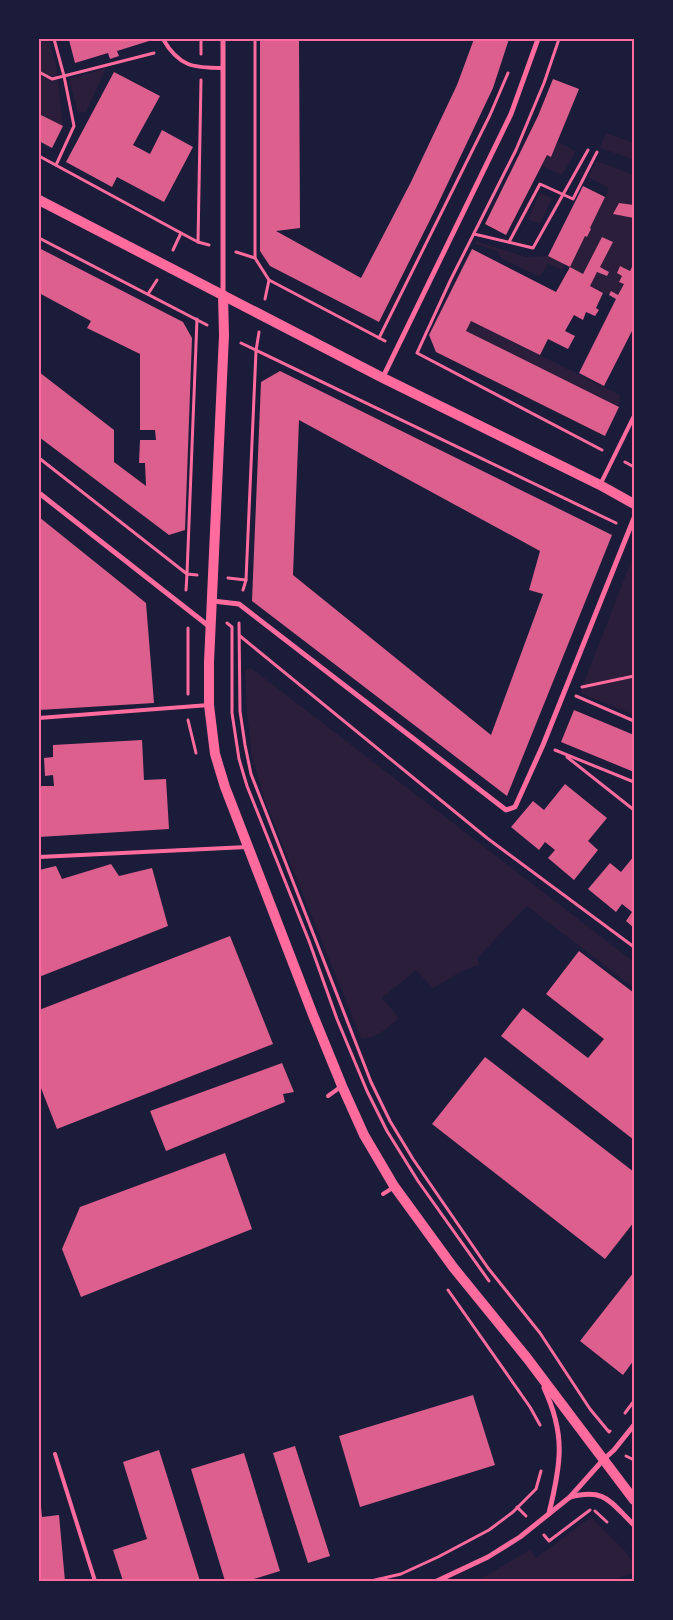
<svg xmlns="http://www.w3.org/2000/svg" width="673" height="1620" viewBox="0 0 673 1620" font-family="Lato,sans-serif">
	<rect width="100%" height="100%" fill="#1b1b3a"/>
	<g fill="#2a1e3b">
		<polygon points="39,39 49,39 56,65 63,126 39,114"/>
		<polygon points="106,68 86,112 78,113 69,79"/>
		<polygon points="606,133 634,143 634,152 632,159 600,148"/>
		<polygon points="558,142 576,151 562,175 542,166 547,155 551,157"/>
		<polygon points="597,161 634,175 634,205 619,203 614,214 634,218 634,263 630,271 620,266 617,273 622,276 624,284 618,295 611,291 609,295 590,286 597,272 607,276 609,271 600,267 612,242 602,237 583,274 570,267 585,236 588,237 591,230 590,228 609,188 588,177"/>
		<polygon points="540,193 552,198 540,224 528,219"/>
		<polygon points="476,241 526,257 548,256 565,264 562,270 548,264 540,277 501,258 497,251 475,244"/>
		<polygon points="471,321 620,395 619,407 466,331"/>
		<polygon points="634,554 634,715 580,693"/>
		<path d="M251 668 634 962V988L527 906 477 958 480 965 466 969 433 988 416 970 382 998 399 1018C388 1027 376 1040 361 1038L264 798 252 756 247 714 245 670Z"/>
		<polygon points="591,1517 626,1552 634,1565 634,1573 609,1581 477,1581 530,1550 536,1558"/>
	</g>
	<g fill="#dd5f8e" fill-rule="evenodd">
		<polygon points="71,39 148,39 149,41 117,51 119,56 110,59 108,53 75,63 69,40"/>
		<polygon points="260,39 299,39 300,228 276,231 361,278 411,182 457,85 474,39 509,39 493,88 436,208 379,322 270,266 260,251"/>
		<polygon points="114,72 160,96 133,145 150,154 162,130 193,147 164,202 117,177 112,187 66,162"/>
		<polygon points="553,79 579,89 551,157 547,155 506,235 485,224 538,116"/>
		<polygon points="39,114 63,126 52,148 39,141"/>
		<polygon points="583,186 605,197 590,228 591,229 587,237 585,236 570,267 548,256"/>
		<polygon points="619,203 634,205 634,218 613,214"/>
		<polygon points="602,237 613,242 600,267 609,272 607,276 597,272 590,286 603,293 596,308 599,310 595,316 586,312 583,320 574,315 565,331 575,336 568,349 548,339 540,355 471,321 466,331 619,407 605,436 436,352 429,335 472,249 556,292 570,267 583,274"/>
		<polygon points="39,248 183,322 192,338 185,530 169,535 39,437 39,372 114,430 114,462 146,486 145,463 139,463 140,440 156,440 155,430 140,430 140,354 87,328 91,321 39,293"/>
		<polygon points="634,263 634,327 604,386 579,373 616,299 609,295 611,291 618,295 624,284 619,282 622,276 617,273 620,266 630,271"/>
		<path d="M280 371 612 535 507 796 252 601 261 382ZM299 420 540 551 529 590 543 594 491 735 293 575Z"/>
		<polygon points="39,517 146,603 154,703 39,710"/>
		<polygon points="574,710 634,735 634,772 561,742"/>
		<polygon points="142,740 144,780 166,779 169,829 39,837 39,786 54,786 53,775 45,776 44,758 53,757 53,745"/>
		<polygon points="565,784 607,818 588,841 598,850 574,880 548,858 555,850 545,842 539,850 511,827 533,801 544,810"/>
		<polygon points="634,856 634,928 626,921 632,912 622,904 616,912 588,889 610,863 621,872"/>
		<polygon points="111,864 119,876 152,868 168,926 39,977 39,870 56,866 62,879"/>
		<polygon points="230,936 273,1044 57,1129 39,1083 39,1010"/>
		<polygon points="579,951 634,993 634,1140 501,1036 523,1008 588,1058 604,1039 546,994"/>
		<polygon points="485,1057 634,1172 634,1222 605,1259 432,1124"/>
		<polygon points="282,1063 294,1092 283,1094 285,1102 166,1151 150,1111"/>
		<polygon points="225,1153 252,1229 81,1297 62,1249 80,1207"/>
		<polygon points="634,1272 634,1360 623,1375 580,1341"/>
		<polygon points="473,1395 495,1465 360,1507 339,1436"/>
		<polygon points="295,1446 330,1556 308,1563 273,1453"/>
		<polygon points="159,1450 200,1581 123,1581 113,1550 147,1539 123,1462"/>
		<polygon points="244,1453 280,1571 247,1581 225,1581 191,1469"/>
		<polygon points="39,1496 40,1496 42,1517 59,1515 65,1581 39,1581"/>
	</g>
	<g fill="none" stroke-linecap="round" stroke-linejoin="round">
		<g stroke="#ff6b9d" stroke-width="3">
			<polyline points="54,39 64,76 154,53"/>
			<polyline points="559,39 544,83 516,150 451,279 417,353 602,450"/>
			<polyline points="201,54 201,39"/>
			<polyline points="39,72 52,79 64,76 74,126 56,165"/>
			<polyline points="39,156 181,233 198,242 209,245"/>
			<polyline points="474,234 533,248 588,150"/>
			<polyline points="39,238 207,325"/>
			<polyline points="198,242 201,80"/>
			<polyline points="509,242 540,184 573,199 597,152"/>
			<polyline points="173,250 181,233"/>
			<polyline points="236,252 255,258 269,280 385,341"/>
			<polyline points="255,258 255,39"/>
			<polyline points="148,294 157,280"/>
			<polyline points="265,299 269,280"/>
			<polyline points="379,338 490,115 508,73"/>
			<polyline points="241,343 616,523"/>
			<polyline points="39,458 187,574 197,319"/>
			<polyline points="625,462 634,467"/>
			<polyline points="228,578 246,580"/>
			<polyline points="186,590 187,574 197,575"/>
			<polyline points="243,590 246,580 256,351 259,332"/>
			<polyline points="227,623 232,627 232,713 239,759 247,786 309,941 337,1019 367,1091 387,1131 418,1181 489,1281"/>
			<polyline points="239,623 240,711 245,745 251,774 371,1082 390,1121 413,1159 488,1268 540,1333 590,1409 609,1432 610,1431"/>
			<polyline points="188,628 188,694"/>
			<polyline points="240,636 487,838 634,947"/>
			<polyline points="582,687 634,676"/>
			<polyline points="576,696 634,721"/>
			<polyline points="188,720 196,753"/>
			<polyline points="555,750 634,782"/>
			<polyline points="567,757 634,810"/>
			<polyline points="448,1290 530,1407 540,1425"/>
			<polyline points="625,1413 634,1401"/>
			<polyline points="626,1456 634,1460"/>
			<polyline points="517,1507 526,1516"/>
			<polyline points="595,1511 607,1522"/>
			<polyline points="544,1535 549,1541 590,1510"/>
			<polyline points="371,1581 401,1574 438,1557 489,1530 513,1512 536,1489 541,1471"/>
		</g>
		<g stroke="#ff6b9d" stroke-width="4">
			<path d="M163 39C179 67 194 68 223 68"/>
			<polyline points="600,485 634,416"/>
			<polyline points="39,718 209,705"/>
			<polyline points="39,857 247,847"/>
			<polyline points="328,1096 342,1086"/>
			<polyline points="383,1194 394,1187"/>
			<polyline points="55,1454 95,1581"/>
		</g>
		<g stroke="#ff6b9d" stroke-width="5">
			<polyline points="223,295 223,39"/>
			<polyline points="383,377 511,114 538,39"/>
			<polyline points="39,493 210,627"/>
			<polyline points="213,601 239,604 506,810 515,807 543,745 634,518"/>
			<path d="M544 1388C566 1435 561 1464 549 1513"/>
			<path d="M570 1497C606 1488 610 1502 634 1525"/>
			<polyline points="437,1581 488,1557 520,1537 570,1497 603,1460 614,1450 634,1425"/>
		</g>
		<g stroke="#ff6b9d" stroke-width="10">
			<polyline points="39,200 383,378 600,485 634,504"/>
			<polyline points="223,295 224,335 209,662 209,705 215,754 225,787 313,1015 342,1086 364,1135 394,1186 453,1267 527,1358 634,1500"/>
		</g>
	</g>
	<rect width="673" height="1620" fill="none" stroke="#1b1b3a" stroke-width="80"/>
	<rect x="40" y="40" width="593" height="1540" fill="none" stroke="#ff6b9d" stroke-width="2"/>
</svg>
